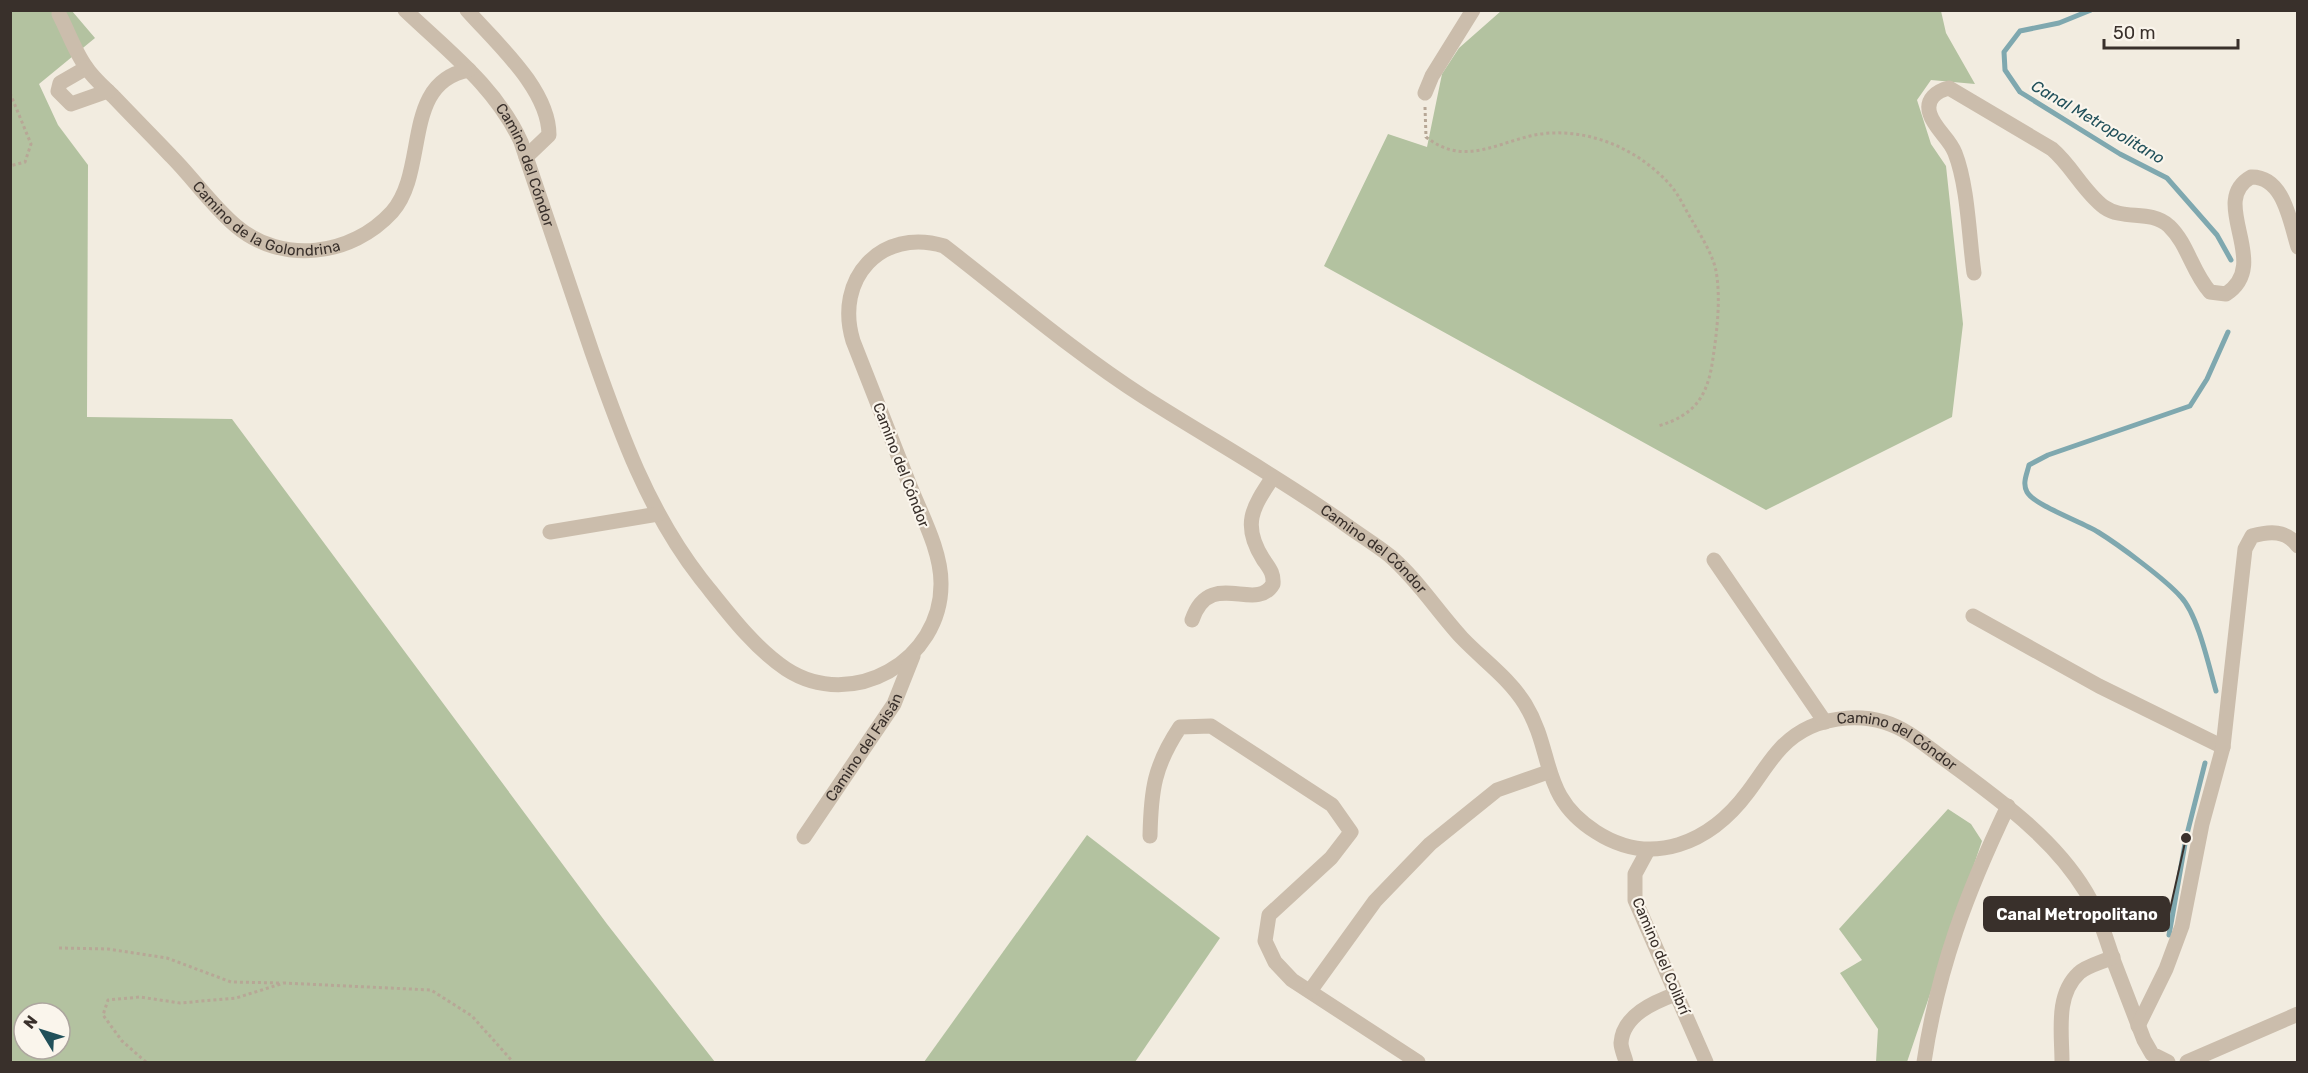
<svg xmlns="http://www.w3.org/2000/svg" width="2308" height="1073" viewBox="0 0 2308 1073" font-family="Rubik,sans-serif">
	<rect width="100%" height="100%" fill="#f2ece0"/>
	<g fill="#b3c2a0" fill-rule="evenodd">
		<path d="M11 11H72L95 38 39 84 58 125 88 165 87 417 232 419 607 924 715 1062H11ZM24 1013H60V1049H24Z"/>
		<polygon points="1501,11 1941,11 1946,33 1975,84 1931,80 1917,100 1931,144 1946,166 1963,324 1952,417 1766,510 1324,266 1388,134 1427,147 1442,74 1459,48"/>
		<polygon points="1948,809 1971,824 1982,841 1907,1062 1876,1062 1878,1029 1840,973 1862,960 1839,929"/>
		<polygon points="1087,835 1220,938 1135,1062 924,1062"/>
	</g>
	<g fill="none" stroke-linecap="round" stroke-linejoin="round">
		<g stroke="#7fa8af" stroke-width="5">
			<polyline points="2091,10 2059,23 2020,31 2004,52 2005,70 2020,92 2120,154 2167,178 2217,235 2231,260"/>
			<path d="M2216 691C2209 667 2198 615 2181 597 2165 579 2119 545 2098 532 2082 522 2034 505 2027 492 2022 483 2027 474 2029 465L2048 455 2190 406 2207 379 2228 332"/>
			<polyline points="2169,935 2186,838 2205,763"/>
		</g>
		<g stroke="#b7a796" stroke-width="3" stroke-dasharray="3 3" stroke-linecap="butt">
			<polyline points="10,93 31,144 25,162 10,166"/>
			<path d="M1425 107 1426 137C1469 171 1505 135 1551 133 1597 131 1642 152 1672 187 1680 197 1686 211 1693 222 1701 236 1713 255 1716 271 1721 298 1717 331 1713 358 1708 395 1696 415 1658 426"/>
			<polyline points="59,948 108,949 167,958 231,982 281,983"/>
			<polyline points="146,1062 122,1041 103,1015 108,1000 140,997 180,1003 236,998 284,983 431,990 472,1016 513,1062"/>
		</g>
		<g stroke="#cbbdac" stroke-width="15">
			<path id="s1" d="M405 10C448 51 496 87 521 142 545 212 568 282 592 352 620 432 648 511 701 579 726 610 753 647 786 669 852 712 942 661 941 583 941 551 922 516 910 486 891 438 872 389 853 341 834 279 881 227 944 246 1010 297 1074 352 1144 397 1210 439 1279 477 1342 522 1358 534 1375 544 1390 556 1417 579 1438 612 1462 638 1483 660 1509 678 1525 704 1555 753 1539 796 1596 832 1652 868 1710 843 1748 792 1767 767 1779 741 1810 727 1833 717 1860 715 1884 722 1908 729 1927 747 1947 761 1998 799 2053 837 2086 892 2099 914 2106 938 2114 962 2124 988 2134 1014 2144 1040L2152 1054 2168 1062"/>
			<path d="M467 10C496 43 549 89 549 135L526 157"/>
			<path id="s2" d="M59 14C68 31 75 52 86 67 93 78 105 88 114 97 133 117 152 136 171 156 193 178 212 206 236 226 282 265 352 256 392 212 429 170 401 82 469 70"/>
			<polyline points="86,68 60,83 58,91 71,104 108,91"/>
			<polyline points="1425,93 1432,76 1473,10"/>
			<path d="M1974 273C1969 238 1968 186 1955 153 1950 139 1934 128 1930 114 1925 99 1937 91 1949 88L2052 149C2072 166 2083 191 2104 207 2124 221 2150 209 2169 226 2188 244 2192 272 2210 292L2226 294C2273 263 2207 202 2251 177 2284 176 2290 222 2298 247"/>
			<polyline points="550,532 658,514"/>
			<polyline points="1714,560 1825,722"/>
			<polyline points="1973,616 2099,686 2223,747"/>
			<path d="M1192 620C1210 567 1256 614 1273 584 1274 573 1269 568 1263 559 1241 524 1253 507 1273 477"/>
			<path d="M1150 836C1151 790 1154 766 1180 727L1211 726 1332 805 1351 832 1331 858 1269 915 1265 941 1275 962 1292 980 1418 1062"/>
			<path id="s3" d="M804 837 894 704 913 656"/>
			<polyline points="1648,850 1635,874 1635,900 1706,1062"/>
			<polyline points="1310,991 1375,901 1430,844 1497,790 1548,772"/>
			<path d="M2138 1026 2166 969 2182 926 2202 824 2223 747 2245 549 2252 536C2270 531 2286 530 2298 546"/>
			<path d="M1626 1062C1625 1057 1621 1049 1621 1043 1623 1015 1654 1002 1676 994"/>
			<path d="M1924 1062C1938 968 1967 892 2008 806"/>
			<path d="M2062 1062C2062 1033 2055 995 2079 973 2086 966 2103 962 2113 957"/>
			<polyline points="2187,1062 2298,1014"/>
		</g>
	</g>
	<g text-anchor="middle" dominant-baseline="central" stroke-width="4.5" stroke-linejoin="round" paint-order="stroke">
		<g font-size="15" fill="#39302b" stroke="#faf5ec">
			<text stroke="none"><textPath href="#s1" startOffset="200">Camino del Cóndor</textPath></text>
			<text stroke="none"><textPath href="#s2" startOffset="304">Camino de la Golondrina</textPath></text>
			<text transform="translate(901 465) rotate(69)">Camino del Cóndor</text>
			<text stroke="none"><textPath href="#s1" startOffset="1942">Camino del Cóndor</textPath></text>
			<text stroke="none"><textPath href="#s1" startOffset="2670">Camino del Cóndor</textPath></text>
			<text stroke="none"><textPath href="#s3" startOffset="108">Camino del Faisán</textPath></text>
			<text transform="translate(1661 956) rotate(67)">Camino del Colibrí</text>
		</g>
		<g font-size="16" font-style="italic" fill="#21505a" stroke="#faf5ec">
			<text transform="translate(2098 122) rotate(30)">Canal Metropolitano</text>
		</g>
	</g>
	<path fill="none" stroke="#39302b" stroke-width="2" d="M2186 838L2169 914"/>
	<circle fill="#39302b" stroke="#faf5ec" stroke-width="2" cx="2186" cy="838" r="6"/>
	<rect fill="#39302b" stroke="#39302b" stroke-width="2" x="1984" y="897" width="185" height="34" rx="6"/>
	<g font-size="16" text-anchor="middle" font-weight="bold" fill="#fff">
		<text x="2077" y="920">Canal Metropolitano</text>
	</g>
	<rect width="2308" height="1073" fill="none" stroke="#39302b" stroke-width="24"/>
	<g transform="translate(42 1031) rotate(308)"><circle r="28" fill="#faf5ec" stroke="#ada69f" stroke-width="1.5"/>
	<path d="M0-4.5L10 22L0 15L-10 22Z" fill="#21505a"/>
	<text y="-9" font-size="16" font-weight="bold" text-anchor="middle" fill="#39302b">N</text>
	</g>
	<path d="M2104 39v9h134v-9" fill="none" stroke="#39302b" stroke-width="3"/>
	<text x="2113" y="39" font-size="18" fill="#39302b" stroke="#faf5ec" stroke-width="4.5" paint-order="stroke">50 m</text>
</svg>
